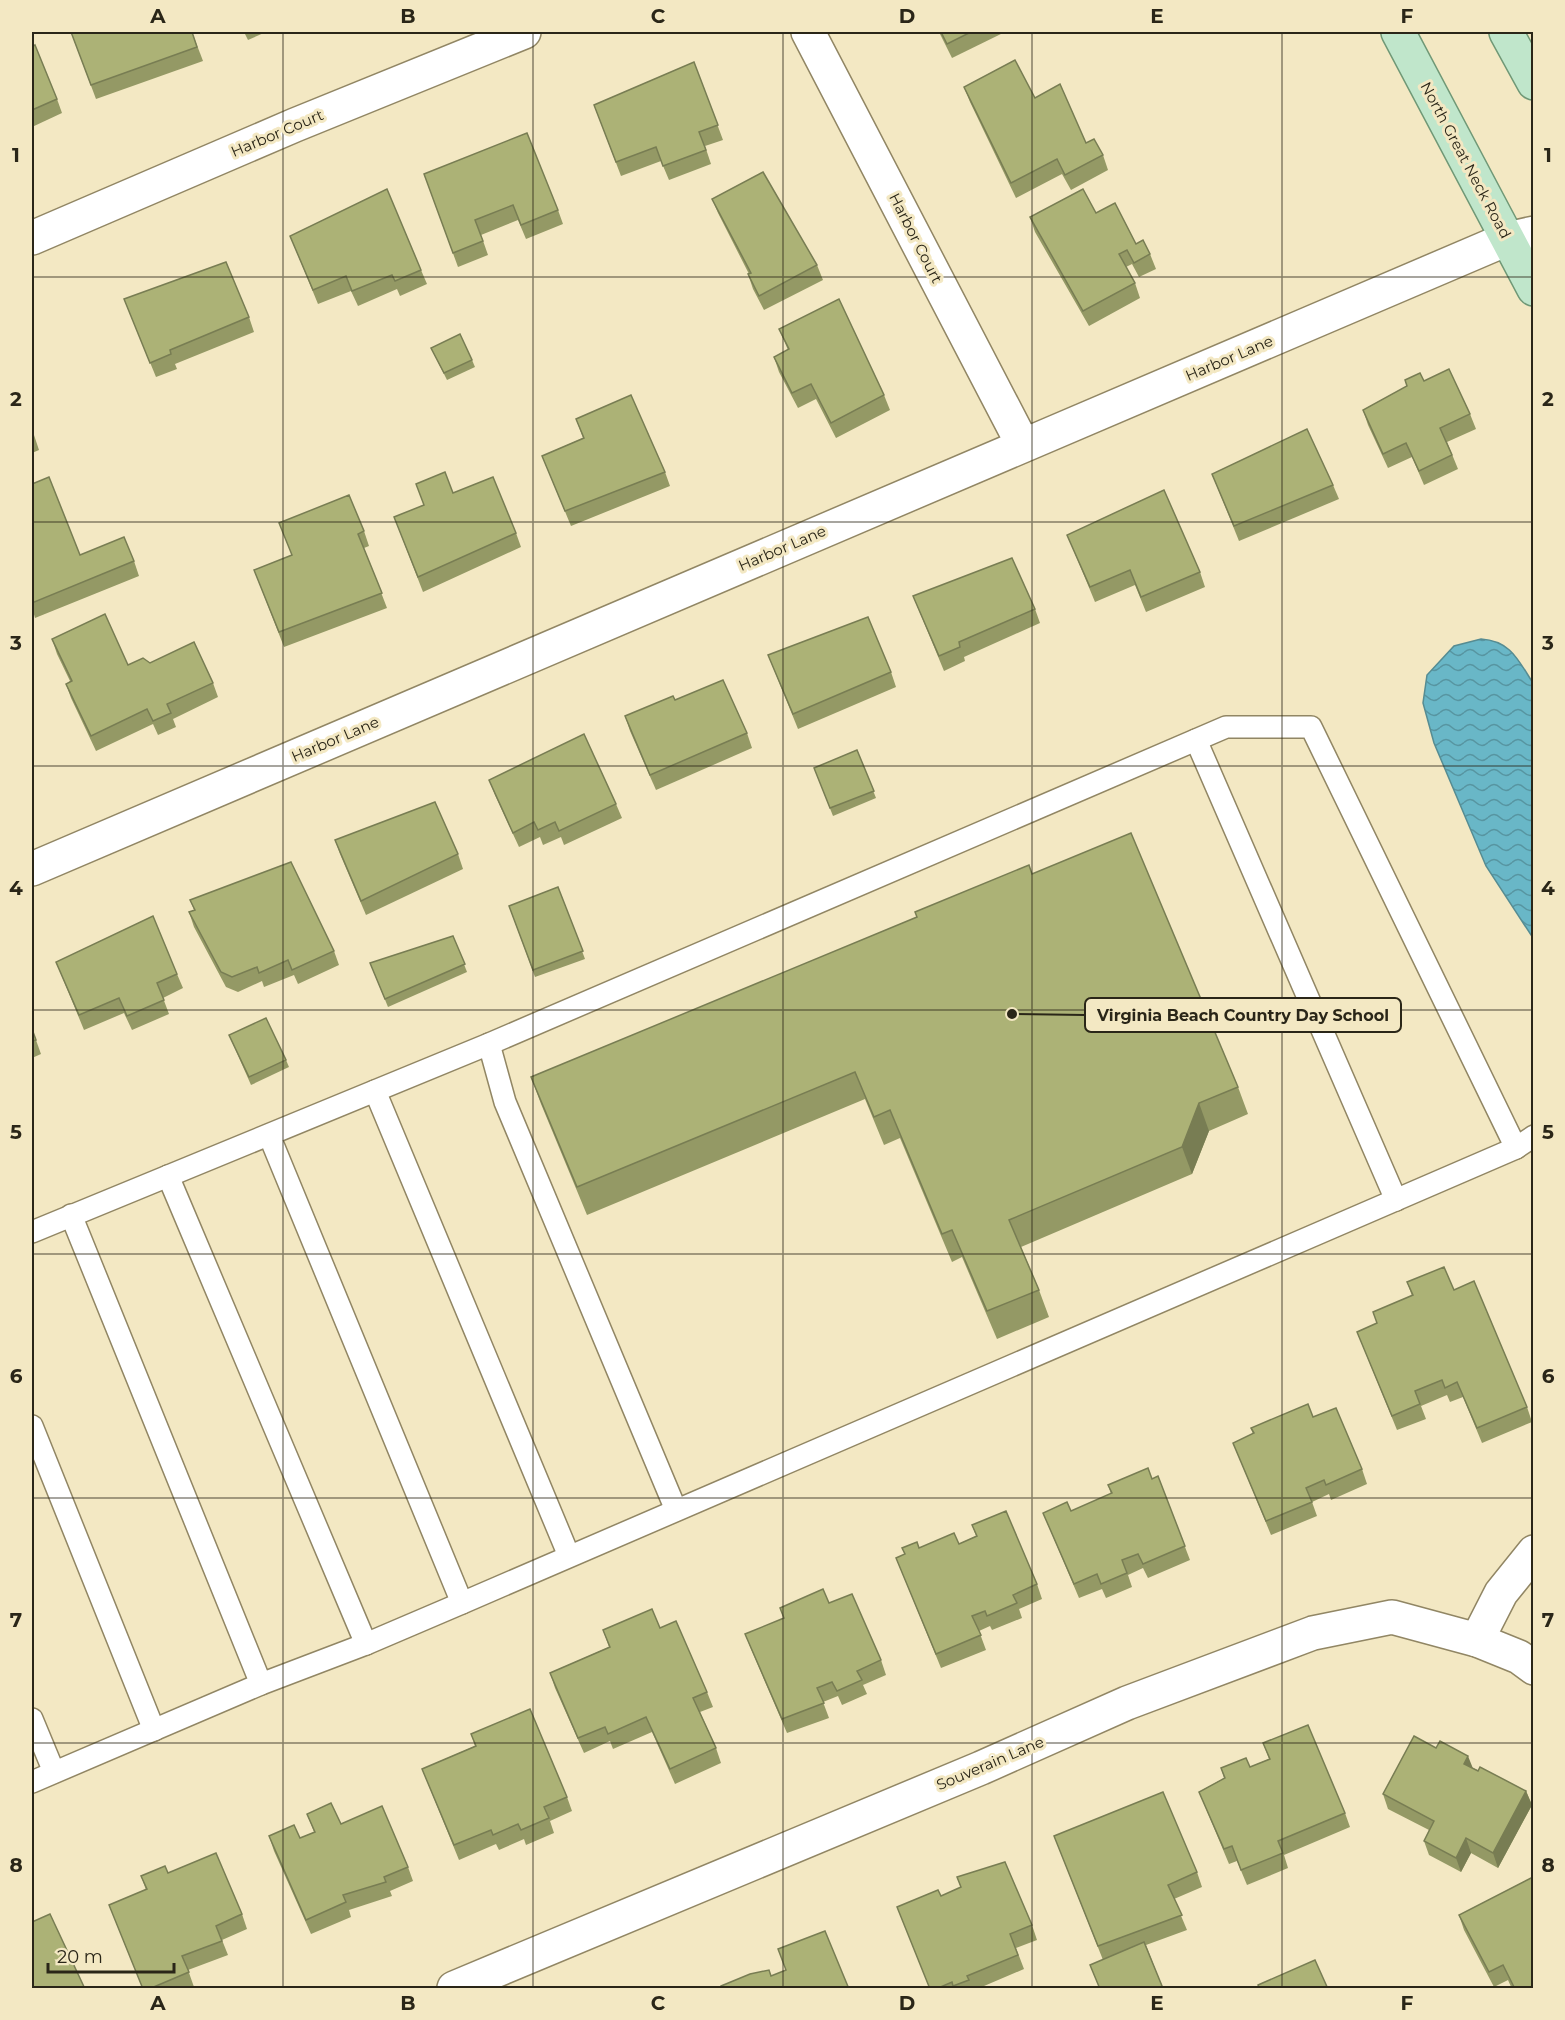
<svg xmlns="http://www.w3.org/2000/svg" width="1565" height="2020" viewBox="0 0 1565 2020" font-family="Montserrat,sans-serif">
	<defs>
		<pattern id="water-waves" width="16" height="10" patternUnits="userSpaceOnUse" patternTransform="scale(1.5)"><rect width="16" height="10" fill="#69b7c7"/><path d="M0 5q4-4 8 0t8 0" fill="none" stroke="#5795a1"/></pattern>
	</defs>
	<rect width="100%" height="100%" fill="#f3e8c3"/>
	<path fill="url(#water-waves)" stroke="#568c92" stroke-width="1.5" d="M1481 639C1511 641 1518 660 1533 683V938L1486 866 1434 743 1423 703 1427 675 1454 646Z"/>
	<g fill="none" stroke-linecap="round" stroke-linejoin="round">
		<defs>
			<g id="service">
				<polyline points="1196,740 1396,1200"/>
				<polyline points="489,1044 505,1102 676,1510"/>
				<polyline points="375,1091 569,1556"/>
				<polyline points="269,1135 462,1603"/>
				<polyline points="168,1176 366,1644"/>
				<polyline points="71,1215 261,1684"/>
				<polyline points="32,1232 489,1044 1226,727 1311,727 1516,1148"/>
				<polyline points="32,1426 154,1730"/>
				<polyline points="32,1719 54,1772"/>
				<polyline points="32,1782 261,1684 366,1644 462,1603 1516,1148 1534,1136"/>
			</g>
			<g id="minor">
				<polyline points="808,32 1023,445"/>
				<polyline points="32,238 295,125 524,32"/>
				<polyline points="32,869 1507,239 1534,233"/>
				<polyline points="1477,1640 1501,1593 1534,1552"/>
				<polyline points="454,1988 981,1768 1127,1703 1313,1633 1392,1617 1477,1640 1519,1657 1534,1668"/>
			</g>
			<g id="primary">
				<polyline points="1398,32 1534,289"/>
				<polyline points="1506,32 1534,83"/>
			</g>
		</defs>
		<use href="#service" stroke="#918664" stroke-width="24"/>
		<use href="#minor" stroke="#918664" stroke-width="36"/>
		<use href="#primary" stroke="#709876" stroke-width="36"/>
		<use href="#service" stroke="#fff" stroke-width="21"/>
		<use href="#minor" stroke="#fff" stroke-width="33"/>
		<use href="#primary" stroke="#c0e6cb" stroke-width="33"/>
	</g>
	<g fill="#949965">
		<polygon points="71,32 192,32 203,61 96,99"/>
		<polygon points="244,32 266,32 248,40"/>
		<polygon points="939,32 1005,32 952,58"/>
		<polygon points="32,47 57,99 62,113 32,127"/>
		<polygon points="694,62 723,140 705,146 711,164 669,180 661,161 621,176 594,105"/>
		<polygon points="964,87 1035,98 1086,143 1103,155 1108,170 1071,190 1062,174 1016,198 970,102"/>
		<polygon points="424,174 558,210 563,224 526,239 518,220 481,235 488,255 458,267"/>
		<polygon points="712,199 817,265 823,280 764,310 753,289 748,274 749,274 718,213"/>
		<polygon points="1096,213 1150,254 1156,269 1139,277 1132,264 1126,267 1135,283 1140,298 1089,326 1035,232 1030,217"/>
		<polygon points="290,236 421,270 427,284 400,296 397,289 358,306 351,291 318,304"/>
		<polygon points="124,299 249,317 254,332 175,364 177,369 156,377"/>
		<polygon points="779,329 884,395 890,410 836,438 816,399 798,408 779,372 774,357 788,350"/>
		<polygon points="431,348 472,360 475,367 447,380"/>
		<polygon points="1405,380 1424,381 1470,414 1476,429 1447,442 1458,469 1424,485 1412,457 1388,468 1368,425 1363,410 1407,386"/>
		<polygon points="576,419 665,472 670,486 571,526 542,456 583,438"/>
		<polygon points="32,429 39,450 32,453"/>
		<polygon points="1212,474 1333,485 1339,499 1239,541"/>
		<polygon points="32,484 80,555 134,561 139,576 35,618 32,607"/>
		<polygon points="416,484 453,493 516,533 521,547 423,592 394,517 424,505"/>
		<polygon points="364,531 369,546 364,548 387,608 284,647 254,570"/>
		<polygon points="1067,535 1200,572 1205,587 1146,612 1135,585 1095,602 1073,549"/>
		<polygon points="913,596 1035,609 1040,623 964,657 965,661 944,671"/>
		<polygon points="52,639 128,665 150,663 213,683 218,697 173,719 176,727 158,735 153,724 96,751 71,698 66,684 70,681 57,654"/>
		<polygon points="768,655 891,672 896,687 798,729"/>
		<polygon points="675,700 747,733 752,748 656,790 630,731 625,716"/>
		<polygon points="857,750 876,798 833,816 814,768"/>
		<polygon points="489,780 616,804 622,818 564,845 561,837 543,845 540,837 519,847 495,795"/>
		<polygon points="335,840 458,854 463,869 366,915 340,854"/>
		<polygon points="1032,874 1238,1087 1248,1114 1209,1131 1192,1174 1021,1247 1039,1290 1049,1317 997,1339 962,1257 952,1262 900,1138 884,1145 865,1099 587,1215 541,1104 531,1077"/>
		<polygon points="558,887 585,959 535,977 509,906"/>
		<polygon points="190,900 334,951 339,965 298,984 294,975 264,987 262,981 238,992 226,987 194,927 189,912 194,910"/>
		<polygon points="453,936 467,972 388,1007 370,963"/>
		<polygon points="56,962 177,974 183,988 163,998 169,1014 132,1030 124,1013 84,1030"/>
		<polygon points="32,1029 41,1054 32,1058"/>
		<polygon points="229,1035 286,1060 289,1067 251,1085"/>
		<polygon points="1407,1282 1454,1290 1527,1407 1532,1422 1482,1443 1463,1397 1450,1402 1447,1395 1421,1406 1426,1419 1397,1430 1357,1332 1377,1323 1412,1296"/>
		<polygon points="1313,1417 1362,1469 1367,1484 1331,1500 1329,1494 1312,1502 1317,1516 1271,1535 1233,1443 1253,1434 1251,1428"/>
		<polygon points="1158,1476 1190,1560 1148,1578 1143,1568 1128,1575 1132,1587 1106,1598 1102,1589 1079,1598 1043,1513 1071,1511 1111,1494 1108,1485 1152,1479"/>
		<polygon points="972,1525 1037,1584 1042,1599 1019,1609 1022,1618 992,1630 990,1626 979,1631 986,1650 941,1668 896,1558 905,1555 902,1548 919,1548 959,1544 976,1536"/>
		<polygon points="829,1603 881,1660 886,1675 863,1685 867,1694 842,1705 838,1696 823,1702 829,1718 787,1733 751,1649 745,1634 784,1619 780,1608"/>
		<polygon points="660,1628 707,1692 713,1707 700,1712 716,1748 721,1763 675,1784 652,1732 613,1749 610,1741 584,1753 555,1688 550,1673 609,1647 603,1630"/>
		<polygon points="471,1734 567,1797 572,1811 550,1821 554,1833 526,1845 524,1839 499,1850 496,1844 459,1860 422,1769 475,1746"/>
		<polygon points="1263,1743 1345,1813 1350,1827 1284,1855 1288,1868 1247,1885 1237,1861 1229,1864 1199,1792 1224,1778 1221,1768 1250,1767 1269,1759"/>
		<polygon points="1473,1768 1526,1791 1532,1805 1498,1868 1471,1853 1461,1872 1429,1855 1424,1841 1429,1830 1388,1809 1383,1794"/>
		<polygon points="307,1814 341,1824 408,1867 413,1881 390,1891 392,1896 349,1910 351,1917 311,1934 274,1851 269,1836 300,1838 314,1832"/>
		<polygon points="1054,1836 1197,1872 1202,1887 1174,1899 1187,1930 1146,1945 1163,1989 1099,1989 1103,1960"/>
		<polygon points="168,1873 242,1914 247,1929 222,1940 228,1955 188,1970 194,1987 190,1989 143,1989 109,1905 146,1890 141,1876"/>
		<polygon points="957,1877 1032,1925 1037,1940 1016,1948 1024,1969 977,1989 930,1989 897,1907 941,1896 961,1888"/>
		<polygon points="1459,1915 1533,1989 1512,1989 1508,1980 1494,1987 1464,1930"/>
	</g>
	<g fill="#787d53">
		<polygon points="1199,1103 1209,1131 1192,1174 1182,1147"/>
		<polygon points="1468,1756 1474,1771 1464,1764"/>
		<polygon points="1526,1791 1532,1805 1498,1868 1493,1853"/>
		<polygon points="1466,1838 1471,1853 1461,1872 1456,1858"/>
	</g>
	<g fill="#acb276" stroke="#787d53" stroke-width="1.5">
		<polygon points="71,32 192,32 197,47 91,85"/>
		<polygon points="941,32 971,32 947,44"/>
		<polygon points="35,45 57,99 32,110 32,47"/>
		<polygon points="1015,60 1035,98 1060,84 1086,143 1094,139 1103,155 1065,175 1057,159 1011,183 964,87"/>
		<polygon points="694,62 718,125 699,132 706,150 663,166 656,147 616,162 594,105"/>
		<polygon points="527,133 558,210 521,225 513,205 475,220 483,241 453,253 424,174"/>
		<polygon points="763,172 817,265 759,296 748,274 751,273 712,199"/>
		<polygon points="387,189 421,270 395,281 392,275 352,291 346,276 313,290 290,236"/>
		<polygon points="1083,189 1096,213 1115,203 1136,244 1143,240 1150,254 1134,263 1127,250 1119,254 1135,283 1083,311 1030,217"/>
		<polygon points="226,262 249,317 170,350 171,354 150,363 124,299"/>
		<polygon points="839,299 884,395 831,423 811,384 792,393 774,357 789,349 779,329"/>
		<polygon points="460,334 472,360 444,373 431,348"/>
		<polygon points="1449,369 1470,414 1440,428 1452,455 1419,471 1406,443 1383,454 1363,410 1407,386 1405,380 1420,373 1424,381"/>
		<polygon points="631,395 665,472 565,511 542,456 584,438 576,419"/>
		<polygon points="1307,429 1333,485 1234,526 1212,474"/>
		<polygon points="445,472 453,493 493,477 516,533 418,577 394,517 424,505 416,484"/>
		<polygon points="49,477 80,555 124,537 134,561 32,603 32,484"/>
		<polygon points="1164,490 1200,572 1141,597 1130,570 1090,587 1067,535"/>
		<polygon points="349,495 364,531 358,534 382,593 279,632 254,570 292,555 279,523"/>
		<polygon points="1012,558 1035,609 959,642 960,647 939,656 913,596"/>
		<polygon points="105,614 128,665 143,658 150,663 194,642 213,683 167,704 171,713 153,721 147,709 91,736 66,684 72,681 52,639"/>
		<polygon points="868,617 891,672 793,714 768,655"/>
		<polygon points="723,680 747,733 650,775 625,716 673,696 675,700"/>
		<polygon points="584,734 616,804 559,831 555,822 538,830 534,822 513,833 489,780"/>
		<polygon points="857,750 874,791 830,808 814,768"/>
		<polygon points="435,802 458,854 361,901 335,840"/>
		<polygon points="1131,833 1238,1087 1199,1103 1182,1147 1009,1220 1039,1290 987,1311 952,1230 942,1234 890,1110 874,1117 855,1072 577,1187 531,1077 917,917 915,912 1029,865 1032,874"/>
		<polygon points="291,862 334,951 292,970 288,960 259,973 257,967 232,977 221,972 189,912 195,910 190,900"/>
		<polygon points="558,887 583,951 533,970 509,906"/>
		<polygon points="153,916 177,974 157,983 164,1000 127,1016 119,998 79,1015 56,962"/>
		<polygon points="453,936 465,964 385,999 370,963"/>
		<polygon points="266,1018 286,1060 249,1077 229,1035"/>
		<polygon points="32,1029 36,1040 32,1041"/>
		<polygon points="1444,1267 1454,1290 1474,1281 1527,1407 1477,1428 1457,1382 1445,1388 1442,1380 1415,1391 1420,1404 1392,1416 1357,1332 1377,1323 1373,1312 1413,1295 1407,1282"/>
		<polygon points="1308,1404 1313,1417 1336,1408 1362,1469 1326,1485 1324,1480 1306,1488 1312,1502 1266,1521 1233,1443 1254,1433 1251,1428"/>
		<polygon points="1148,1468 1152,1479 1158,1476 1185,1546 1143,1564 1138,1554 1122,1560 1127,1573 1101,1584 1097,1574 1074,1584 1043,1513 1067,1502 1071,1511 1112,1493 1108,1485"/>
		<polygon points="1006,1511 1037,1584 1013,1595 1017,1603 987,1616 985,1611 972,1616 981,1635 936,1654 896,1558 905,1554 902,1548 917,1542 919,1548 954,1533 959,1544 977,1536 972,1525"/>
		<polygon points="823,1589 829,1603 852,1594 881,1660 857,1671 862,1680 837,1691 832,1682 817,1688 824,1703 782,1719 745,1634 784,1618 780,1608"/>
		<polygon points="652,1609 660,1628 676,1621 707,1692 693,1698 716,1748 670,1769 646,1717 608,1734 605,1727 578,1738 550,1673 610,1647 603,1630"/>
		<polygon points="530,1709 567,1797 544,1807 549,1818 521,1830 518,1824 493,1835 491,1830 454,1845 422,1769 476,1746 471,1734"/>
		<polygon points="1308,1725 1345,1813 1278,1841 1283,1853 1241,1870 1232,1846 1224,1849 1199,1792 1225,1778 1221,1768 1246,1758 1250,1767 1270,1759 1263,1743"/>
		<polygon points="1414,1736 1436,1748 1440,1741 1468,1756 1464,1764 1478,1771 1480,1767 1526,1791 1493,1853 1466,1838 1456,1858 1424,1841 1434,1821 1383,1794"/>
		<polygon points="1163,1792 1197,1872 1168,1885 1182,1915 1098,1946 1054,1836"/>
		<polygon points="331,1803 341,1824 382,1806 408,1867 384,1877 386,1882 343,1895 346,1902 306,1920 269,1836 294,1825 300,1838 315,1832 307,1814"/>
		<polygon points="216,1853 242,1914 216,1926 222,1941 182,1956 189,1972 149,1989 143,1989 109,1905 147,1889 141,1876 165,1866 168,1873"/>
		<polygon points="1005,1862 1032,1925 1010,1934 1018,1955 967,1976 969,1980 953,1986 952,1982 936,1989 930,1989 897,1907 938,1890 941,1896 961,1887 957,1877"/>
		<polygon points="1533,1877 1533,1989 1515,1989 1503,1965 1489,1972 1459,1915"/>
		<polygon points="50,1914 85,1989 32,1989 32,1922"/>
		<polygon points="825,1931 849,1989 722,1989 721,1986 750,1974 769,1970 771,1976 786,1970 778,1949"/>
		<polygon points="1144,1942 1162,1986 1157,1989 1100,1989 1090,1965"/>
		<polygon points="1315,1960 1328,1989 1259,1989 1258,1985"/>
	</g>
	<path fill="none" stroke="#2a2618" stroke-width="1.5" stroke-opacity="0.55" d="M283 32V1988M533 32V1988M783 32V1988M1032 32V1988M1282 32V1988M32 277H1534M32 522H1534M32 766H1534M32 1010H1534M32 1254H1534M32 1498H1534M32 1743H1534"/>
	<g text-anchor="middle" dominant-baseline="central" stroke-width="6" stroke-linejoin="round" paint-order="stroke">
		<g font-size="15" fill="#2a2618" stroke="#f3e8c3">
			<text transform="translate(277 133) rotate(-23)">Harbor Court</text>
			<text transform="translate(1466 160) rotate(62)">North Great Neck Road</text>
			<text transform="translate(916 238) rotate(63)">Harbor Court</text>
			<text transform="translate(1229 358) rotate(-23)">Harbor Lane</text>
			<text transform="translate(782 548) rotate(-23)">Harbor Lane</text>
			<text transform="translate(335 739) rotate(-23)">Harbor Lane</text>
			<text transform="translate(990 1763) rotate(-23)">Souverain Lane</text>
		</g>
	</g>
	<path fill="none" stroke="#2a2618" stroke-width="2" d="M1012 1014L1085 1015"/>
	<circle fill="#2a2618" stroke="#f3e8c3" stroke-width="2" cx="1012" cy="1014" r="6"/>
	<rect fill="#f3e8c3" stroke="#2a2618" stroke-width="2" x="1085" y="998" width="316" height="34" rx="6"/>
	<g font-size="16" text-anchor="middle" font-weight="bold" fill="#2a2618">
		<text x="1243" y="1021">Virginia Beach Country Day School</text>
	</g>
	<rect width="1565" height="2020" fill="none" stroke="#f3e8c3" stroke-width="66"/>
	<path d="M48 1963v9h126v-9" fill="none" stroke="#2a2618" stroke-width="3"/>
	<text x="57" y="1963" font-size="18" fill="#2a2618" stroke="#f3e8c3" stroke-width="4.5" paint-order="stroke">20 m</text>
	<rect x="33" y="33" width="1499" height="1954" fill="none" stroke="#2a2618" stroke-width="2"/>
	<g font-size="20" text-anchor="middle" font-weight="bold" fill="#2a2618">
		<text x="158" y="23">A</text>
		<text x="408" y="23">B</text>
		<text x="658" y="23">C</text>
		<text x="907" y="23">D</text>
		<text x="1157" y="23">E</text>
		<text x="1407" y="23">F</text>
		<text x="16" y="162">1</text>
		<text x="1548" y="162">1</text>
		<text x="16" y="406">2</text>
		<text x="1548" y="406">2</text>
		<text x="16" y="650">3</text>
		<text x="1548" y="650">3</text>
		<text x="16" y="895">4</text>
		<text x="1548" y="895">4</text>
		<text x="16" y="1139">5</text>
		<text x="1548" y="1139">5</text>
		<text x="16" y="1383">6</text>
		<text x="1548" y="1383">6</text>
		<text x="16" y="1627">7</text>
		<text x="1548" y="1627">7</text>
		<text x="16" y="1872">8</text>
		<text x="1548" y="1872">8</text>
		<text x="158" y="2010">A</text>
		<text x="408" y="2010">B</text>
		<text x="658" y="2010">C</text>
		<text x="907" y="2010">D</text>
		<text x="1157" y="2010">E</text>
		<text x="1407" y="2010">F</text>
	</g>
</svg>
